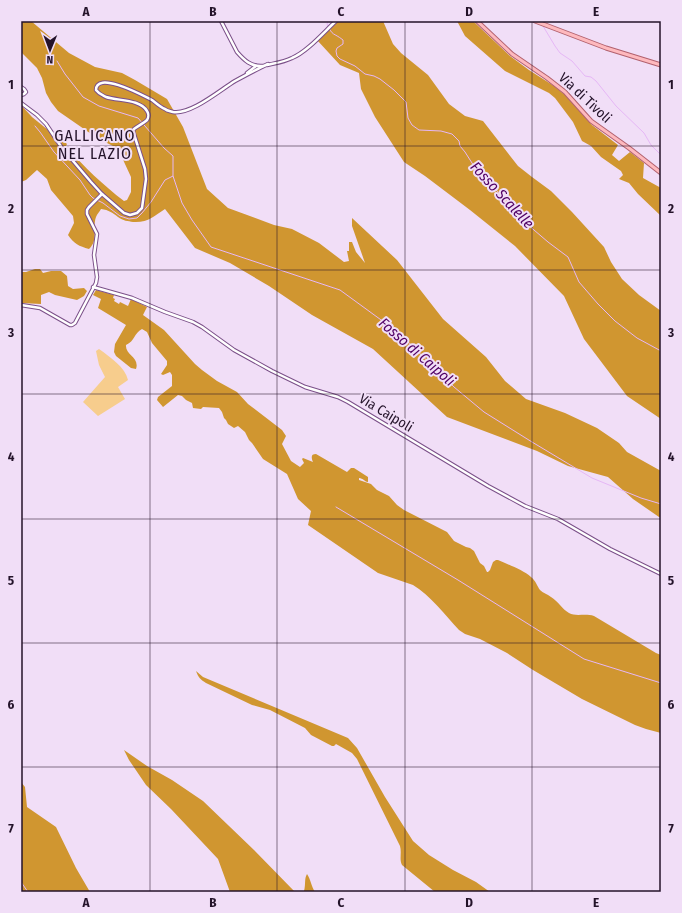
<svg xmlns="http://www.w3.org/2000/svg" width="682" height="913" viewBox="0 0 682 913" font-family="'Fira Sans Condensed',sans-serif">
	<rect width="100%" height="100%" fill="#f1def7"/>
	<path fill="#f7cd8d" d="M99 349C110 357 125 367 128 380L118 387 125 399 98 416 83 402 105 377 99 365 96 351Z"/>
	<g fill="#d09630">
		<path d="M21 21H31L69 53 95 67 122 73 135 80 167 99 183 127 207 189 228 208 274 225 292 229 319 243 344 262 349 261 347 251H349V242H352L356 252 365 263 352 226V218L397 260 443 319 486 357 505 381 526 399 565 413 597 428 619 443 627 452 661 471V517H659L633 499 608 477 568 466 537 451 447 417 373 349 312 315 269 286 230 263 195 248 165 209C154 216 148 223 133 222 128 221 123 221 118 217 113 213 109 210 101 209 100 211 97 214 96 217 92 228 99 239 89 249 79 246 74 244 68 235L74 223 73 216 51 190 47 179 37 170 26 180 21 182V105L32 117 48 130 58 135 67 144 66 146C84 167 103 185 124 201L127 200 131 192V177L119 151 115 147 97 138 58 111 51 102 46 93 42 78 37 68 21 52Z"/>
		<polygon points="336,21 383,21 393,44 401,53 428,75 449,104 465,116 483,121 518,166 532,177 551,191 572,212 604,247 611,262 622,279 639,295 661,311 661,419 627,396 584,339 564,296 515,246 470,210 425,176 404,162 375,117 361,89 359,73 340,65 317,40"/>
		<polygon points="457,21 473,21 510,56 529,70 554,86 565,95 592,125 618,145 612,155 619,161 630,152 644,163 643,178 661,188 661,216 638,194 629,183 619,179 623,175 621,171 601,157 591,146 582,141 573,122 555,98 549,93 505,71 465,36"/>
		<polygon points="35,269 40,269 43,273 51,271 61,271 67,276 68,286 73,289 84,288 87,291 84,296 77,300 55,295 49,292 41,295 41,304 21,303 21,272 26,272"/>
		<path d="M96 290 114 295 113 298 115 299 114 301 119 304 120 302 128 306 131 299 147 307 143 315 164 330 195 364 202 370 217 381 237 392 248 404 282 430 286 436 282 444 291 461 300 467 304 463 302 459 303 458 313 462C311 457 311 454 316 454L347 472 351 468H354L368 477V482C365 482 363 478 359 478V480L371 484 377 490 389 496 397 505 404 510 447 532 454 541 466 547 470 548 474 551 480 563 484 566 487 572H488L490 570 493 562 496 560H498C509 565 523 570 531 577 536 581 537 586 540 590 543 593 547 594 551 597 558 601 562 609 569 613 576 617 585 613 594 616L656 653 661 655V733L646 729 635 725 582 699 533 670 507 653 480 639 465 634 459 630C446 616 430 595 413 585L378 573 308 525 311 511 298 499 287 474 263 459 252 443 249 440 245 432 238 426 234 428 228 424 226 420 224 418 222 412 219 408 203 407 201 409 193 408 192 403 186 400 182 396 178 395 163 407 157 400 158 397 172 386V375L170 372 163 375 161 374 167 365V361L152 343 147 332 142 329C134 333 135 341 126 345 125 355 140 357 136 369L131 368 116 356 114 352 115 344 126 325 98 308 101 299 93 295Z"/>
		<path d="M196 671 203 677 348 738 357 748 385 797 413 841 429 855 453 870 476 882 490 892H435L402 865C399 859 402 853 400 846L357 759 352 753 336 744 334 746H332L311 735 305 728 270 710 252 705 206 683C201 680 198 677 196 671Z"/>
		<polygon points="124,750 147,766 172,780 203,801 254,850 295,892 230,892 218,859 171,809 146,785 129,760"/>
		<polygon points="21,782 25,787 27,807 56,827 76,868 90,892 21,892"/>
		<path d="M307 874C311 880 311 886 315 892H302L304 891C306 884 304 879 307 874Z"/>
	</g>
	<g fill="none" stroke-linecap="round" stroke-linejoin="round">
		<g stroke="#e6b7f6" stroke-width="1">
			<path d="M328 21 327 24C333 37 333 32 343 40V44L337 48 336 51 337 56 340 59 355 66 365 74 374 76 380 79 394 90 406 102 408 118 412 125 419 130 441 131 452 134 459 141 460 146 465 152 479 174 511 204 520 218 548 242 568 257 579 282 598 304 615 321 637 338 661 351"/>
			<polyline points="543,26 555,46 560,53 572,61 585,76 591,77 596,81 616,106 644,133 651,145 661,155"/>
			<polyline points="57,61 65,74 83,97 99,106 138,118 164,148 173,156 173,176"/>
			<polyline points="35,126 40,132 54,152 80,180 90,195 93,198 103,203 120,216 129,219 137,218 142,213 151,202 165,180 173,176 182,203 192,220 211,247 340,290 399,333 454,387 484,412 532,442 592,478 641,498 661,504"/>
			<polyline points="336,507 458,580 584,659 661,683"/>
			<polyline points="21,882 28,892"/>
		</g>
		<defs>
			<g id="minor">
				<path d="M221 21 237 52C244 60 251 67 263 66"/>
				<path d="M267 65C276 63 284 62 292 58 307 52 324 32 336 21"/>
				<polyline points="247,73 256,66"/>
				<polyline points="21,87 24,89 26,92 24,94 21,95"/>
				<path d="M21 103 37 115 46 124 62 148 91 182 102 194 124 213 130 215 137 213 142 208 146 179 145 169 133 131 134 129C138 126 144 123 147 120 149 117 149 114 147 111 140 99 118 101 106 97 102 95 99 94 96 90 96 70 144 96 152 100 156 103 160 107 165 109 167 111 170 111 173 112 191 115 220 90 235 81 246 75 257 69 268 64"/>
				<polyline points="93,287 132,298 165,312 193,322 202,327 234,350 272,371 305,387 338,397 348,402 488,486 525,506 558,519 610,549 661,574"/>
				<polyline points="21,305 40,308 70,325 72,325 75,323 96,283 97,277 94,255 97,234 87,214 87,210 89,207 102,194"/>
			</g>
			<g id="major">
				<polyline points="477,21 512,54 547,78 565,92 591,121 629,148 661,173"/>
				<polyline points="535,21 606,48 661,65"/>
			</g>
		</defs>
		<use href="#minor" stroke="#7b5089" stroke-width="4.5"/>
		<use href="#major" stroke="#b2616e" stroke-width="5"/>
		<use href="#minor" stroke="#fff" stroke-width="2.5"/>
		<use href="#major" stroke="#feb9be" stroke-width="3"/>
	</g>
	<path fill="none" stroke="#24132a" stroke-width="1" stroke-opacity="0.55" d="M150 21V892M277 21V892M405 21V892M532 21V892M21 146H661M21 270H661M21 394H661M21 519H661M21 643H661M21 767H661"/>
	<g text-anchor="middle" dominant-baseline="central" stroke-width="4" stroke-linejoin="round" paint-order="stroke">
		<g font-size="14" fill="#24132a" stroke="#f1def7">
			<text transform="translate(585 98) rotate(43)">Via di Tivoli</text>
			<text transform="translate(386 413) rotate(31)">Via Caipoli</text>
		</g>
		<g font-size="15" font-style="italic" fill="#500064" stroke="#f1def7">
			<text transform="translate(502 195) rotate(47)">Fosso Scalelle</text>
			<text transform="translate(417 352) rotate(41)">Fosso di Caipoli</text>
		</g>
		<g font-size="16" letter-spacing="1" fill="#24132a" stroke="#f1def7">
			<text x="95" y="135">GALLICANO<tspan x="95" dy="18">NEL LAZIO</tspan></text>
		</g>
	</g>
	<rect width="682" height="913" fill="none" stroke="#f1def7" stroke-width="44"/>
	<g transform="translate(50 50) rotate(181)" stroke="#f1def7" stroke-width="3" paint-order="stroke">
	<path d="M0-3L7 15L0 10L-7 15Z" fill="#24132a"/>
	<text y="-6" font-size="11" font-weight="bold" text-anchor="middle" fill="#24132a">N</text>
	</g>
	<rect x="22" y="22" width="638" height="869" fill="none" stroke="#24132a" stroke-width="1.5"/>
	<g font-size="13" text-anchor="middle" font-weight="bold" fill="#24132a">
		<text x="86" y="16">A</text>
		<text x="213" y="16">B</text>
		<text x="341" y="16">C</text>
		<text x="469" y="16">D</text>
		<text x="596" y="16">E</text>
		<text x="11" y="89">1</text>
		<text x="671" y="89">1</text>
		<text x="11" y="213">2</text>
		<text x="671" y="213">2</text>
		<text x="11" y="337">3</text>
		<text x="671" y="337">3</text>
		<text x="11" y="461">4</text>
		<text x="671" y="461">4</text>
		<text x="11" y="585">5</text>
		<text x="671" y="585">5</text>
		<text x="11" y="709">6</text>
		<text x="671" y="709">6</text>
		<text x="11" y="833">7</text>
		<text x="671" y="833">7</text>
		<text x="86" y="907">A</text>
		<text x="213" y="907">B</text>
		<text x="341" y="907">C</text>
		<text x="469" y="907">D</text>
		<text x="596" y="907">E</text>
	</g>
</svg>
